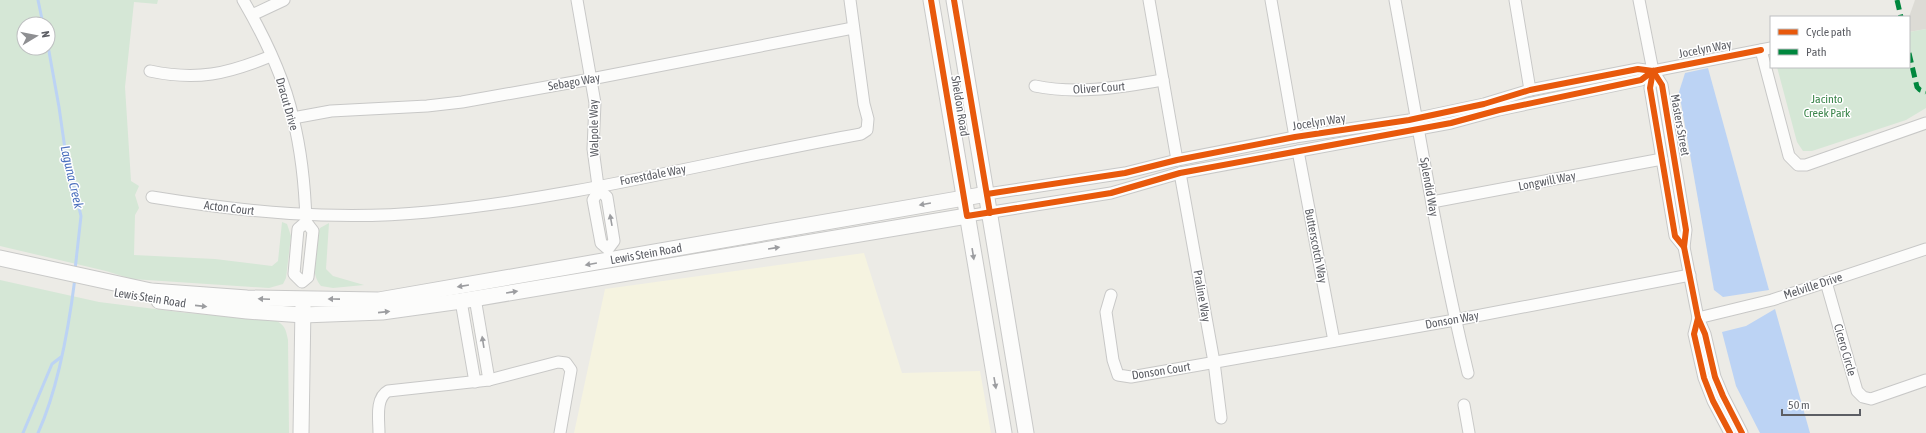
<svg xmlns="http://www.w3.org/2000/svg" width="1926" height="433" viewBox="0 0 1926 433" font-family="'Asap Condensed',sans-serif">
	<rect width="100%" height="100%" fill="#ecebe6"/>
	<polygon fill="#f5f3e0" points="864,253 902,373 980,371 991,433 574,433 605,289"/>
	<polygon fill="#dcdbd5" points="1915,0 1926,0 1926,29 1909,32 1909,17"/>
	<g fill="#d5e7d6" fill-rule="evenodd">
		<path d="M0 0H158L157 4 134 2 125 87 131 181 139 186 135 195 139 208 135 215 134 255 215 259 272 266 278 261 282 222 287 224 291 236 286 278 283 284 269 288 132 279 106 271 0 246ZM24 24H48V48H24Z"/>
		<polygon points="1926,29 1926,108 1906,120 1812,151 1803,151 1797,142 1777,67 1909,67 1909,32"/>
		<path d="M329 223 326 269 333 276 364 285 333 288 321 286C309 272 316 250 318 232L320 228Z"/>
		<path d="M0 280 99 302 187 313 274 320C285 324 286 330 288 340L289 433H0Z"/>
	</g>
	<g fill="#bcd3f4">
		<polygon points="1708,68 1769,290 1723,297 1714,290 1679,92 1685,73"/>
		<polygon points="1775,309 1810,433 1760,433 1736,386 1722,332 1746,326"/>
	</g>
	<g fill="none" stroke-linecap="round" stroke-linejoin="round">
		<g stroke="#bcd3f4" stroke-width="3">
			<polyline points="38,0 43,24"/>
			<polyline points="48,46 59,107 65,149 81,216 75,270"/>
			<polyline points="23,433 52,364 61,357"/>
			<path d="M38 433C58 389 69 326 75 278"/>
		</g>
		<defs>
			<g id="street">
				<path d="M243 0C264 36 284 77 293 118 301 150 305 189 306 221"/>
				<polyline points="577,0 595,103 593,149 598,186 599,190 607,197 614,241 608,249 601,243 593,200 599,190"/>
				<polyline points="1149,0 1177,160"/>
				<polyline points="1271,0 1295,137"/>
				<path d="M1395 0C1418 125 1438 250 1468 373"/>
				<polyline points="1515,0 1530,90"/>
				<polyline points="1639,0 1653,71 1650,88 1675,236 1684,247"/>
				<polyline points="252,15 284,0"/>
				<polyline points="1761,50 1789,156 1798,165 1806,165 1926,123"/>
				<path d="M150 71C197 81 227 74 271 56"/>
				<polyline points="1653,71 1662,85 1686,230 1684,247 1698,318 1705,334 1715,377 1723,396 1742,433"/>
				<path d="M1035 86C1079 95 1120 87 1163 80"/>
				<polyline points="293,118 331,111 427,106 462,102 591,79 853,28"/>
				<polyline points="1298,151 1334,341"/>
				<polyline points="1180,173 1214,362 1221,418"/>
				<polyline points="987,194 1125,173 1177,160 1295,137 1409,120 1484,104 1530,90 1638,69 1653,71 1771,48"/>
				<path d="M152 197C244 212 336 221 428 212 574 198 717 160 861 134L867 130 868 119 864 104 850 0"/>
				<polyline points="1432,202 1662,159"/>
				<polyline points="967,216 1111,193 1180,173 1451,123 1499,110 1641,80 1653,71"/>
				<polygon points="306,222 313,231 308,277 302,282 294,274 298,229"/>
				<polyline points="1826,282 1857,391 1863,397 1871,399 1926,380"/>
				<polyline points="1111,295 1106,312 1113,360 1118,375 1131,377 1455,320 1690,275"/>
				<polyline points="475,298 489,380"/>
				<polyline points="461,301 475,382"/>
				<polyline points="1698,318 1772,300 1926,249"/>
				<polyline points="1698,318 1694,334 1704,378 1713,401 1730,433"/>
				<polyline points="1464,405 1469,433"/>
				<path d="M379 433C379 420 375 398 388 391L489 380 558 362 566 363 571 370 560 433"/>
			</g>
			<g id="secondary">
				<polyline points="931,0 1004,433"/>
				<polyline points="954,0 1026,433"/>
				<polyline points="0,258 151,291 247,298 379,300 987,194"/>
				<polyline points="159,301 247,311 303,315 382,312 461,301 967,216"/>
				<polyline points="301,433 303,306"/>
			</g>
		</defs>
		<use href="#street" stroke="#c8c8c7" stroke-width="13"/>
		<use href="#secondary" stroke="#c9c9c8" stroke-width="17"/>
		<use href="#street" stroke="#fcfcfb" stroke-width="11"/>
		<use href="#secondary" stroke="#fcfcfb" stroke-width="15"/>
		<g stroke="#00873e" stroke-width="5" stroke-dasharray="10 5" stroke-linecap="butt">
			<polyline points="1897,0 1901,17"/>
			<polyline points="1909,53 1917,87 1920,90 1926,92"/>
		</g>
		<defs>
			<g id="cycleway">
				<polyline points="931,0 967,216 1111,193 1180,173 1451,123 1499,110 1641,80 1653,71"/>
				<polyline points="954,0 990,213"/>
				<polyline points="1653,71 1662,85 1686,230 1684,247 1698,318 1705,334 1715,377 1723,396 1742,433"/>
				<polyline points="1653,71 1650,88 1662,159 1675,236 1684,247"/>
				<polyline points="987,194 1125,173 1177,160 1295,137 1409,120 1484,104 1530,90 1638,69 1653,71 1761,50"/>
				<polyline points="1698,318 1694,334 1704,378 1713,401 1730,433"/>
			</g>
		</defs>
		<use href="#cycleway" stroke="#fff" stroke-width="8"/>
		<use href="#cycleway" stroke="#e8590c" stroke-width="6"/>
	</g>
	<defs><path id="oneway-solid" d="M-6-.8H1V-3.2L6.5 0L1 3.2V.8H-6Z"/></defs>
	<g fill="#9c9da0">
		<use href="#oneway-solid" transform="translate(925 204) rotate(170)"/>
		<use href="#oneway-solid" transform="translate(611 220) rotate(-100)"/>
		<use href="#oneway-solid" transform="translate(774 248) rotate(-9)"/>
		<use href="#oneway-solid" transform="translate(973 254) rotate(81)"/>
		<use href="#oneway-solid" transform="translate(591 264) rotate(170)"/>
		<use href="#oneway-solid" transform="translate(463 286) rotate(171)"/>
		<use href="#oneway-solid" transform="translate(512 292) rotate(-9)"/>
		<use href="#oneway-solid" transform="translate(264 299) rotate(-178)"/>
		<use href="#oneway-solid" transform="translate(334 299) rotate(-179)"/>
		<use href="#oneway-solid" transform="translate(201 306) rotate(6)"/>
		<use href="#oneway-solid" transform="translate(384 312) rotate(-6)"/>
		<use href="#oneway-solid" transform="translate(483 342) rotate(-99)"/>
		<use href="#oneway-solid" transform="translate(995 383) rotate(80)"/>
	</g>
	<g text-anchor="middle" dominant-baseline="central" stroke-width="3" stroke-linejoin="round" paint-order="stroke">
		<g font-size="12" fill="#5c5e64" stroke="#fff">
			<text transform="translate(1705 49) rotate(-11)">Jocelyn Way</text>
			<text transform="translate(574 82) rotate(-10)">Sebago Way</text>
			<text transform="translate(1099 88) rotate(-4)">Oliver Court</text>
			<text transform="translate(287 104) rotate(74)">Dracut Drive</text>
			<text transform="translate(960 106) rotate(81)">Sheldon Road</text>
			<text transform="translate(1319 122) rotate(-9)">Jocelyn Way</text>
			<text transform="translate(1680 125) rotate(80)">Masters Street</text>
			<text transform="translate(594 128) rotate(-91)">Walpole Way</text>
			<text transform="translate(653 175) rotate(-11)">Forestdale Way</text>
			<text transform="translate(1547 181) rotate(-11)">Longwill Way</text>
			<text transform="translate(1429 187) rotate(80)">Splendid Way</text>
			<text transform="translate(229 208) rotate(7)">Acton Court</text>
			<text transform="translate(1316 246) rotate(79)">Butterscotch Way</text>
			<text transform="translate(646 254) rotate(-10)">Lewis Stein Road</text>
			<text transform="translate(1813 286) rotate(-18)">Melville Drive</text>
			<text transform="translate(1202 296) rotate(80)">Praline Way</text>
			<text transform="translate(150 298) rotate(9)">Lewis Stein Road</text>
			<text transform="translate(1452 320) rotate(-10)">Donson Way</text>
			<text transform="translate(1845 350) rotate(74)">Cicero Circle</text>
			<text transform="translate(1161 371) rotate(-9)">Donson Court</text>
		</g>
		<g font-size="12" fill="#3b854b" stroke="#fff">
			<text x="1827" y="99">Jacinto<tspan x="1827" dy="14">Creek Park</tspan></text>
		</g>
		<g font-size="13" font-style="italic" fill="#4c70bd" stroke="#fff">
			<text transform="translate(72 177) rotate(77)">Laguna Creek</text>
		</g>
	</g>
	<rect x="1770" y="16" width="140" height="52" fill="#ffffff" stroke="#bebfc1"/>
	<rect x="1778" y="29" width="20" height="6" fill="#e8590c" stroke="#bebfc1"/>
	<text x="1806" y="36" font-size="12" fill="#5c5e64">Cycle path</text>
	<rect x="1778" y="49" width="20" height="6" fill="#00873e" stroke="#bebfc1"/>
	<text x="1806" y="56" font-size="12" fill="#5c5e64">Path</text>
	<g transform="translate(36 36) rotate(80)"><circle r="19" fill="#ffffff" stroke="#bebfc1"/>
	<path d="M0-3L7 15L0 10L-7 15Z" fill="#8e8f92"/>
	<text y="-6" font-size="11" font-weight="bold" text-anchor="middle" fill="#5c5e64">N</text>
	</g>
	<path d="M1782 409v6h78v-6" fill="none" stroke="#5c5e64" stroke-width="2"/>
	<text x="1788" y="409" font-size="12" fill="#5c5e64" stroke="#ffffff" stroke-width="3" paint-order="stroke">50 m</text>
</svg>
